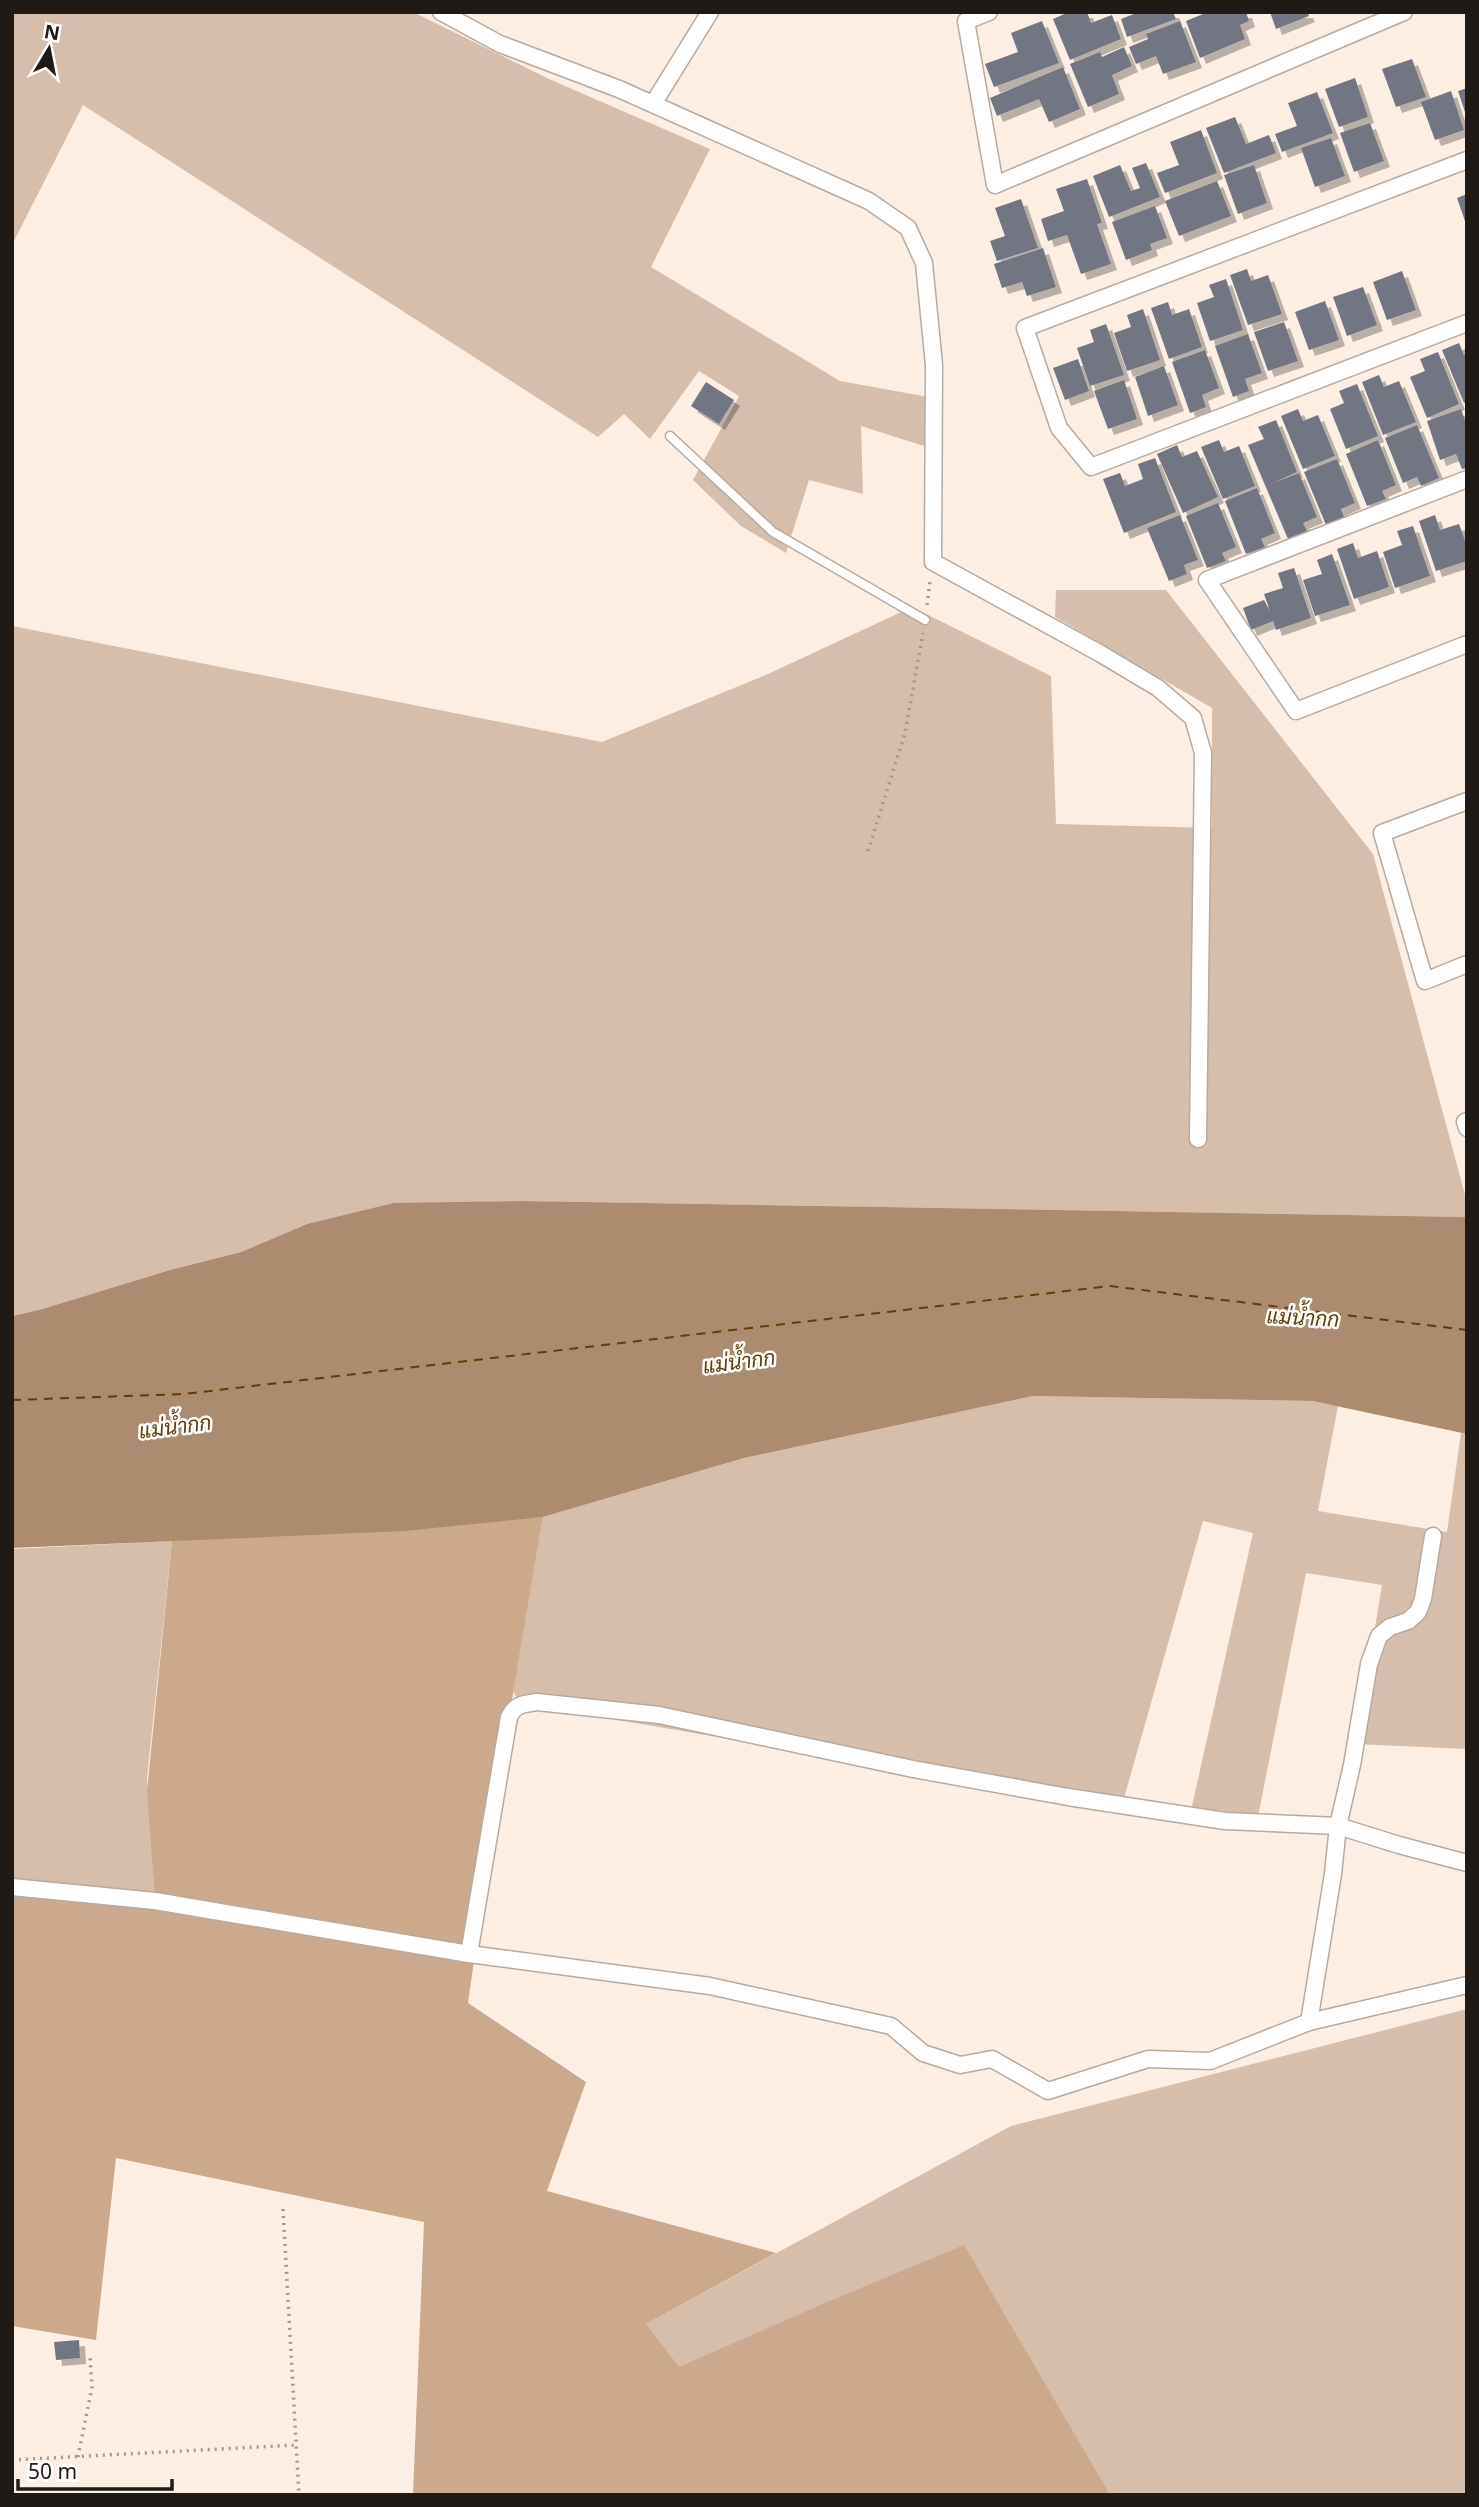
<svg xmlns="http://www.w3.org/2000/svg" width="1479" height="2507" viewBox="0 0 1479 2507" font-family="'Noto Sans',Sarabun,sans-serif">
	<defs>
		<filter id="shadow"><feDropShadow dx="6" dy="6" stdDeviation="0" flood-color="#0004"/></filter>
	</defs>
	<rect width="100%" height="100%" fill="#fceee3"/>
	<g fill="#d5beab">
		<polygon points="12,12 413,12 549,79 710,149 651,267 840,381 934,398 927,447 861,426 863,494 809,480 786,553 741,526 693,480 739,396 699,371 650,439 624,414 598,437 83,105 12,245"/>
		<polygon points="1056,590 1166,590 1373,854 1467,1202 1467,1217 525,1201 307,1224 241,1252 170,1270 39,1310 12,1316 12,626 602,742 768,674 912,607 1051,676 1056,824 1212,828 1212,708 1055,617"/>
		<polygon points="1033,1396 1313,1401 1338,1406 1318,1511 1447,1532 1461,1433 1467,1434 1467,1749 1356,1744 1382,1585 1306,1573 1257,1822 1190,1815 1253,1533 1203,1521 1122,1805 522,1704 513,1692 543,1517 744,1458"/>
		<polygon points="172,1541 147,1778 155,1901 12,1887 12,1549"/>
		<polygon points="1467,2009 1467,2495 413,2495 646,2324 1011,2126"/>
	</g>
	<polygon fill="#cba98c" points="543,1517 509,1717 468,2003 586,2082 547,2191 776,2253 646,2324 679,2367 825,2303 964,2245 1110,2495 413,2495 424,2222 116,2158 96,2340 12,2326 12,1887 155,1901 147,1791 172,1541"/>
	<polygon fill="#ac8c70" points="525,1201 1467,1217 1467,1434 1313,1401 1033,1396 744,1458 543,1517 404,1531 12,1548 12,1316 39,1310 170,1270 241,1252 307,1224 394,1203"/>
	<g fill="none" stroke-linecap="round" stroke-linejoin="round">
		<polyline stroke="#683c09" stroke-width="2" stroke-dasharray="9 7" stroke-linecap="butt" points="12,1400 184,1394 1110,1286 1467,1330"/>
	</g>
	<g fill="#727582" filter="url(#shadow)">
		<polygon points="1069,12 1087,12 1091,23 1112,15 1121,39 1070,60 1053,19"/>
		<polygon points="1139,12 1173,12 1176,19 1127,37 1121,19"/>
		<polygon points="1208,12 1246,12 1249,21 1240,25 1245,39 1200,58 1186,21"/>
		<polygon points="1270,12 1307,12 1309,16 1276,29"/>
		<polygon points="1042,21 1059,63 994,87 985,64 1018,52 1011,33"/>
		<polygon points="1180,21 1196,62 1163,74 1156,56 1136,64 1129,47 1148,39 1146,34"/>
		<polygon points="1124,47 1132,66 1112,75 1119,94 1088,107 1070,64 1100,52 1102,57"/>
		<polygon points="1412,59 1426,97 1396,107 1382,69"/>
		<polygon points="1063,67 1080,109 1049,122 1039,99 997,116 990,98"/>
		<polygon points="1355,78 1368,117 1339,127 1325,89"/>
		<polygon points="1467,88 1467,115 1466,115 1458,91"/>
		<polygon points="1451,91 1464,130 1435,140 1421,102"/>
		<polygon points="1317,92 1333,133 1282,152 1275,134 1297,126 1288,103"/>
		<polygon points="1235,117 1246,144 1269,135 1276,153 1224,173 1206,128"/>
		<polygon points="1370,123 1384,161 1354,172 1340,133"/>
		<polygon points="1201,130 1217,173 1165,193 1157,173 1179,165 1170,142"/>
		<polygon points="1331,138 1345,176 1315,187 1301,148"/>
		<polygon points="1146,163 1160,197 1109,217 1093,176 1120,165 1131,191 1140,188 1132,168"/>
		<polygon points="1254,165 1267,203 1238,214 1224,175"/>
		<polygon points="1087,179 1102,223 1097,224 1111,264 1081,274 1067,235 1048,241 1041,219 1064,211 1056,189"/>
		<polygon points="1217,181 1231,216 1179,236 1165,201"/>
		<polygon points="1467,194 1467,224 1466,224 1457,198"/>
		<polygon points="1021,199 1038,248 997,261 990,241 1005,236 995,208"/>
		<polygon points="1155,206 1167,238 1150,244 1152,250 1126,260 1112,222"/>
		<polygon points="1043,248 1056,287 1027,296 1022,282 1002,288 994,264"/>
		<polygon points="1247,269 1251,281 1268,275 1282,314 1248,325 1230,275"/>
		<polygon points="1402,271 1416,310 1387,320 1373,282"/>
		<polygon points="1226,279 1243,330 1210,341 1197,303 1214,297 1209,285"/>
		<polygon points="1363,287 1377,325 1347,336 1333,297"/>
		<polygon points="1325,301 1339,340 1309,350 1295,312"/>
		<polygon points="1168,302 1172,315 1189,309 1202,347 1169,359 1151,308"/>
		<polygon points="1143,309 1160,360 1127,371 1114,333 1131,327 1127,315"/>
		<polygon points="1284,322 1298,361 1268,371 1254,332"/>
		<polygon points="1106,324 1124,375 1090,386 1077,348 1094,342 1090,330"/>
		<polygon points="1248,334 1262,373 1245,379 1249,391 1233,397 1215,346"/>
		<polygon points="1459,343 1464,355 1467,354 1467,401 1464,403 1442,350"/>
		<polygon points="1205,350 1219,388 1202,395 1206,407 1190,413 1172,362"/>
		<polygon points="1438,352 1459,404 1427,418 1410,377 1425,371 1420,359"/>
		<polygon points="1078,359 1089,391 1065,400 1053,368"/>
		<polygon points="1164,366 1178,405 1148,416 1135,377"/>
		<polygon points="1379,375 1384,387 1399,381 1416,422 1383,435 1362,382"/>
		<polygon points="1124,380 1137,419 1108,429 1094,391"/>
		<polygon points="706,382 734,400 719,424 691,406"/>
		<polygon points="1357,384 1378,436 1346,449 1330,409 1344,403 1339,391"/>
		<polygon points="1298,409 1303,421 1318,415 1335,456 1303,469 1281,416"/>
		<polygon points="1461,409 1467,426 1467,468 1462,469 1456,454 1440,460 1427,421"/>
		<polygon points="1276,420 1297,472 1273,483 1299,473 1317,517 1303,523 1307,531 1288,539 1248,445 1264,439 1258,427"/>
		<polygon points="1417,425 1439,478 1421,486 1417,477 1403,483 1385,438"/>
		<polygon points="1219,440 1224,452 1239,446 1255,486 1223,499 1201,447"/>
		<polygon points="1378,440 1396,485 1382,491 1386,499 1367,506 1346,454"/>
		<polygon points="1177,445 1182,457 1197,451 1218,497 1183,513 1157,454"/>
		<polygon points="1155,458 1176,512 1124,533 1103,479 1120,473 1125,486 1143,479 1138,464"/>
		<polygon points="1337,459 1355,503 1341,509 1344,517 1326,525 1304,472"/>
		<polygon points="1257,488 1275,533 1261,539 1265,547 1246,554 1225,501"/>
		<polygon points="1218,503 1236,547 1222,553 1226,561 1207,568 1186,516"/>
		<polygon points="1180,515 1198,560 1184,565 1187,574 1169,581 1147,528"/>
		<polygon points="1435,515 1440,530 1459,524 1467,546 1467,561 1436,571 1419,521"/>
		<polygon points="1413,526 1430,576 1395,588 1383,552 1402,545 1397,531"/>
		<polygon points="1353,543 1358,558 1377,551 1389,587 1354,599 1337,549"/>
		<polygon points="1332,554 1350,605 1315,616 1303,580 1322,574 1317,560"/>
		<polygon points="1294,568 1311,618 1276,630 1273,621 1251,630 1243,608 1264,600 1270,611 1264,594 1283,588 1278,573"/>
		<polygon points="79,2340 80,2358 56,2360 54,2342"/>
	</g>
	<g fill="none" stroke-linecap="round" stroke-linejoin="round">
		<defs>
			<polyline id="service" points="670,436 773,532 925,620"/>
			<g id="minor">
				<polyline points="441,12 500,44 619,89 869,201 908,228 924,263 934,365 933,562 1101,654 1158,688 1193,718 1203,753 1198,1139"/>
				<polyline points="989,12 966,21 995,185 1404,12"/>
				<polyline points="653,104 710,12"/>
				<polyline points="1467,160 1025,328 1059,428 1091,467 1467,323"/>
				<polyline points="1467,479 1207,580 1296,711 1467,644"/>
				<polyline points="1467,801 1382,833 1425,981 1467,964"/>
				<polyline points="1467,1121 1465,1122 1467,1128"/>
				<polyline points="12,1887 155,1901 469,1954 710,1986 891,2026 923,2053 960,2065 992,2059 1048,2091 1148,2059 1210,2061 1309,2022 1467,1985"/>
				<path d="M469 1954 509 1717C515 1704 524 1704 537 1702L659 1715 913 1769 1068 1797 1225 1821 1338 1826 1399 1845 1467 1863"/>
				<polyline points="1309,2022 1333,1874 1338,1826 1352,1765 1369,1664 1379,1636 1390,1627 1408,1621 1418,1612 1423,1599 1433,1536"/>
			</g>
		</defs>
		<use href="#service" stroke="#b7aa9f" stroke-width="11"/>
		<use href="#minor" stroke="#b7aa9f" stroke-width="19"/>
		<g stroke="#a39890" stroke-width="3.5" stroke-dasharray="2 5" stroke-linecap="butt">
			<polyline points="927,605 930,581"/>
			<polyline points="868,851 905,733 923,633"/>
			<polyline points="283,2209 299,2495"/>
			<polyline points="78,2457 92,2387 90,2356"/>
			<polyline points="12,2460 296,2445"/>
		</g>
		<use href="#service" stroke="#fff" stroke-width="8"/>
		<use href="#minor" stroke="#fff" stroke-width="16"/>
	</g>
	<g text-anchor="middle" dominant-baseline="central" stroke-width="5" stroke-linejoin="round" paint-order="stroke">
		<g font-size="21" font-style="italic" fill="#683c09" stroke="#fff">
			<text transform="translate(1303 1317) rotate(3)">แม่น้ำกก</text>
			<text transform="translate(739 1361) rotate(-7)">แม่น้ำกก</text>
			<text transform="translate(175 1426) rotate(-7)">แม่น้ำกก</text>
		</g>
	</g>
	<rect width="1479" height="2507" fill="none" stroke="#1f1a16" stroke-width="28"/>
	<g transform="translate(49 49) rotate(10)" stroke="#ffffff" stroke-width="5" paint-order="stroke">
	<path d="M0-5L12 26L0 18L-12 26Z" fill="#1f1a16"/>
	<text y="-10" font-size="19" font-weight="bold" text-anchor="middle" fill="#1f1a16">N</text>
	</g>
	<path d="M18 2479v10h154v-10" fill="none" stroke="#1f1a16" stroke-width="3.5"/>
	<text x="28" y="2479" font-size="21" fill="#1f1a16" stroke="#ffffff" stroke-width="5" paint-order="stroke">50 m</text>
</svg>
